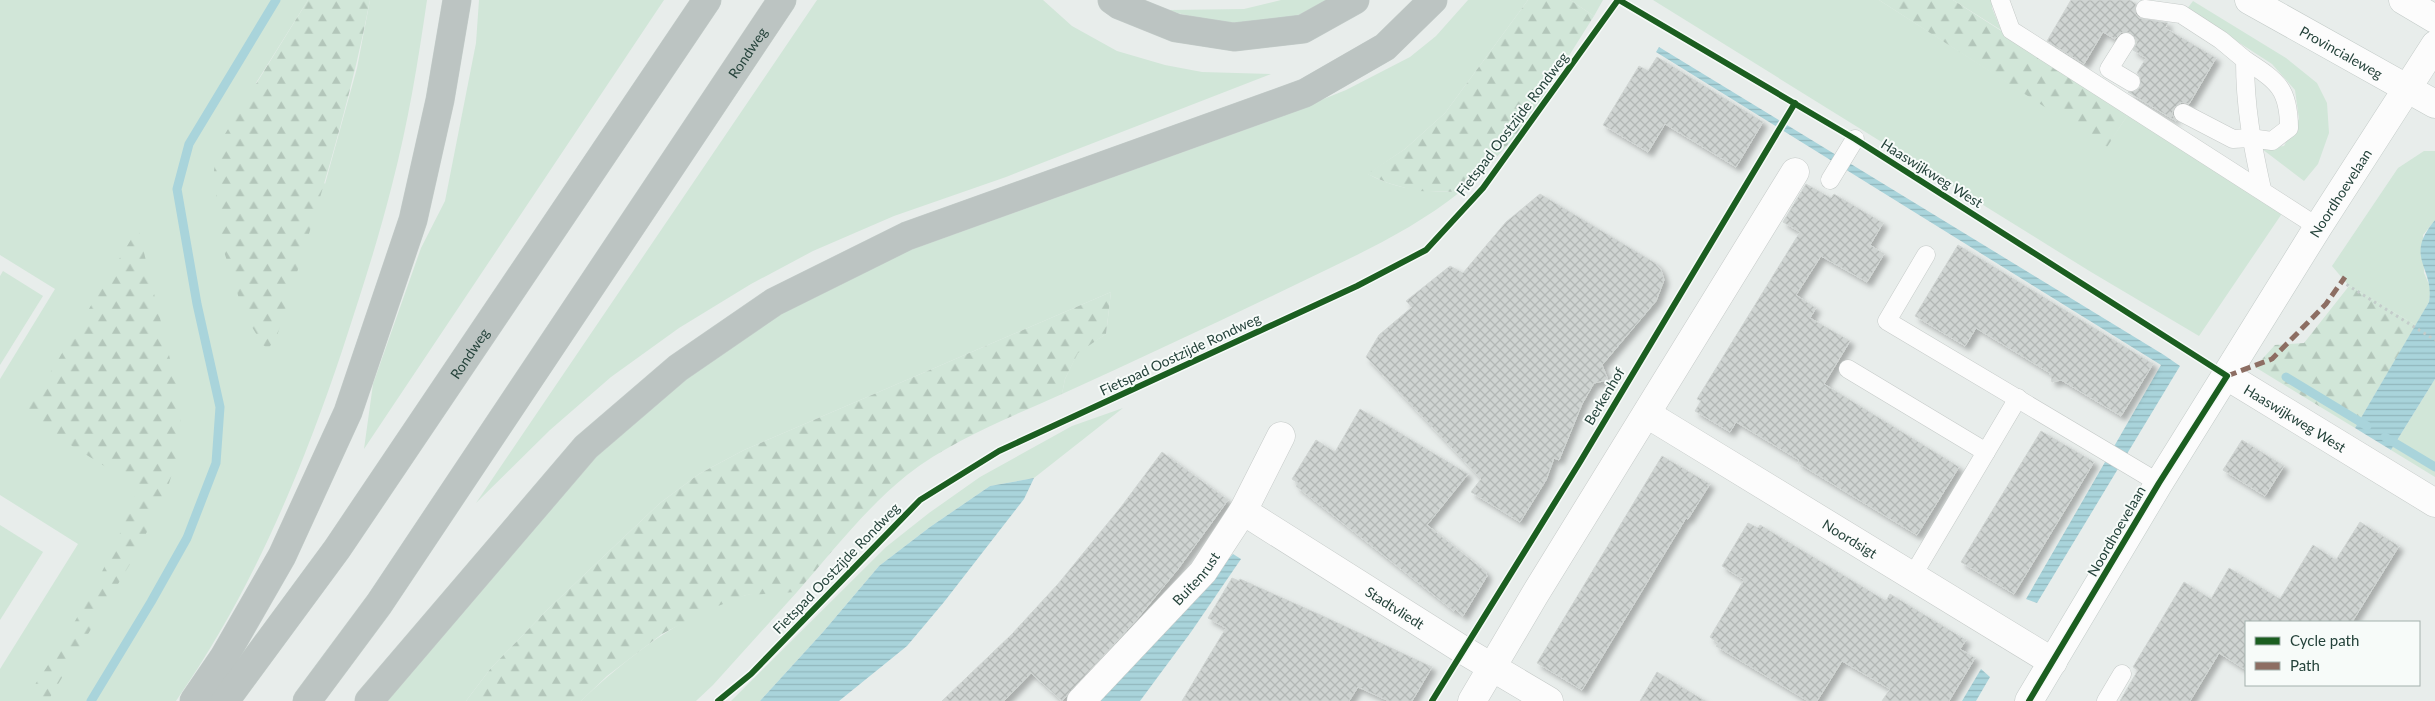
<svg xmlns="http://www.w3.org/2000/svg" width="2435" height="701" viewBox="0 0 2435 701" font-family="Lato,sans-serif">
	<defs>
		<pattern id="forest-firs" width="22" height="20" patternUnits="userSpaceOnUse" patternTransform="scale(1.25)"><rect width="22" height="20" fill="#d1e6d8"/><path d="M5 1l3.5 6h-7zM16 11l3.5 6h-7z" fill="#b3c6ba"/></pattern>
		<pattern id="water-rules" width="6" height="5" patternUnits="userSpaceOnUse" patternTransform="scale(1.25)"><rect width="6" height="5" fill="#a9d4db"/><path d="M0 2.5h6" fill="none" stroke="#91b7bd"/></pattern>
		<pattern id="building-cross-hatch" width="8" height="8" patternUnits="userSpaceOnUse" patternTransform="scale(1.25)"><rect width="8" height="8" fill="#cfd4d2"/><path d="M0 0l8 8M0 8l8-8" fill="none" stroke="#b2b7b5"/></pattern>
		<filter id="shadow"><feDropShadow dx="4.5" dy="4.5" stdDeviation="2.5" flood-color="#0004"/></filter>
	</defs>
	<rect width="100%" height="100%" fill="#e8edeb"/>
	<g fill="#d1e6d8">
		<path d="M0 0H308L256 83 325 184 357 68 370 0H427C418 62 408 124 392 185 378 241 360 296 342 351 300 476 251 593 176 701H0V669L78 544 0 495V379L55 289 0 255Z"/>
		<polygon points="479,0 664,0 364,449 373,384 421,248 445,201 476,43"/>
		<polygon points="817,0 1043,0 1072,26 1117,51 1165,65 1202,72 1271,74 1006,177 894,216 813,251 751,284 679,328 611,377 550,430 476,503"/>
		<path d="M1281 0H1328C1311 8 1293 20 1275 23 1247 27 1194 19 1168 10L1244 9Z"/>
		<path d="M1468 0H1528L1445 113 1405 149 1368 174C1396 190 1428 192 1460 192 1411 231 1355 256 1299 283 1220 321 1141 358 1062 394L1065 379 1078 352 1106 334 1111 292 744 450 699 474 660 503 548 609 491 668 466 701H387L479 588 582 469 687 375 808 296 899 254 1269 121 1346 90 1410 57 1436 36Z"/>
		<polygon points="1570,0 1603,0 1594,16"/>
		<polygon points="1653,0 1879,0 2107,146 2129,113 2283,212 2199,336 2091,272"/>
		<polygon points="1953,0 1992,0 1992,8 2001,30"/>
		<polygon points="2193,1 2286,58 2317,83 2327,103 2329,133 2318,164 2304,181 2262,149 2284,146 2299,119 2295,90 2272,64 2187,9"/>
		<polygon points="2424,151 2435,151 2435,220 2423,235 2424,273 2431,289 2429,302 2416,325 2349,286 2332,266 2398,168"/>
		<polygon points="3,271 43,296 0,365 0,276"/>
		<polygon points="2435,379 2435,477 2391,450"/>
		<polygon points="1123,408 1034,478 990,486 930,527 879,566 823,632 760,701 731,701 886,547 929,513 980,477 1072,426"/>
		<polygon points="0,525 43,552 0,620"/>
		<path d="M777 592H797L713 685 696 701H581C625 659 686 611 746 595 755 593 767 593 777 592Z"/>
	</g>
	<g fill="url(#forest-firs)">
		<path d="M308 0H370C348 114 312 225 277 336L268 349 263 345 244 314 220 239 214 170 220 142Z"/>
		<polygon points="1528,0 1570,0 1594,16 1526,124 1481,175 1460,192 1416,191 1388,183 1367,174 1405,149 1445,113"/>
		<polygon points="1879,0 1953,0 2129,113 2107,147"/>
		<path d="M138 228 180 400 181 430 176 461 166 493 136 554 48 701H24C69 636 112 563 138 487L24 416Z"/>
		<polygon points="2349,286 2416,325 2355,428 2255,367 2275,345 2304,343"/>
		<path d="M1111 292 1106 334 1078 353 1065 379 1062 394C1009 418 953 439 907 475 866 508 832 552 797 592L746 595 708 610 662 634 607 676 581 701H466L491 668 548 609 660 503 699 474 744 450Z"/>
	</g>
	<g fill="url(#water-rules)">
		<polygon points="1659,47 2164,355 2180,366 2037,603 2026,599 2161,365 1656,52"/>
		<path d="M2435 220V379L2391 450 2355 428 2429 302C2435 267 2403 258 2435 220Z"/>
		<polygon points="1034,478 1024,499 944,602 907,646 839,701 760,701 823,632 879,566 930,527 990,486"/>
		<polygon points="1233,554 1241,559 1191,632 1140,701 1095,701"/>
		<polygon points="1981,669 1990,677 1976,701 1962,701"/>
	</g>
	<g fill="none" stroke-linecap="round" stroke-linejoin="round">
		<g stroke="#a9d4db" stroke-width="9">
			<polyline points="2286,377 2367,426"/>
			<polyline points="2385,437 2435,467"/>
			<polyline points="91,701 151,602 187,538 216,463 220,407 197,304 177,189 189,144 276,0"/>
		</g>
	</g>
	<g fill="url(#building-cross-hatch)" stroke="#d1d6d4" filter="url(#shadow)">
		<polygon points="2071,0 2130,0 2136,4 2135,13 2139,18 2168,23 2165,28 2216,58 2189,104 2182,102 2174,108 2172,114 2176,121 2128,92 2136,91 2140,87 2140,77 2137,73 2146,58 2133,50 2137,42 2131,33 2122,32 2115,39 2103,32 2084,64 2047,41"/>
		<polygon points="1657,57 1763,122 1736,167 1665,124 1648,152 1603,125 1639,66 1648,71"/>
		<polygon points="1806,184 1831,198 1834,194 1883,223 1870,245 1884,254 1867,282 1821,256 1796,295 1816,308 1810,318 1850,341 1824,384 1959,467 1917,535 1798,463 1799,460 1736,422 1730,432 1695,411 1701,401 1697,399 1800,232 1783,222"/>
		<polygon points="1540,194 1655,263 1661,270 1664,280 1656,301 1602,365 1608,380 1594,383 1582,404 1559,460 1554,458 1546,480 1520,522 1471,492 1481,479 1366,357 1379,335 1412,307 1406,301 1450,266 1463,273 1506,222"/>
		<polygon points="1958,245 2153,364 2121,416 2061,380 2052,382 2050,373 1976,328 1965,346 1915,316"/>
		<polygon points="1360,409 1468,474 1427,525 1485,571 1487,576 1463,616 1455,609 1454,611 1296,486 1298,483 1292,479 1316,440 1335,452"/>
		<polygon points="2041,431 2094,462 2014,594 1961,562"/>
		<polygon points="2242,440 2284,466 2265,496 2223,470"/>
		<polygon points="1162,452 1228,500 1178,569 1137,619 1062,701 1031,673 1004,701 942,701 1012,634 1058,584 1121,507"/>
		<polygon points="1662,456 1710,484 1688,519 1686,518 1582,690 1537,663"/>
		<polygon points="2360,522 2399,546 2352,622 2246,622 2246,670 2219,653 2190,701 2120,701 2138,670 2133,667 2184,582 2211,599 2229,568 2280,599 2313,545 2336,560"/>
		<polygon points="1748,523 1758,528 1760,525 1886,601 1890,594 1966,640 1960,649 1975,658 1949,701 1882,701 1890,689 1842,661 1817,701 1808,701 1716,646 1718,643 1710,637 1744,580 1722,566"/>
		<polygon points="1232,578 1239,581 1240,579 1325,617 1432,667 1412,701 1389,701 1358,687 1349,701 1182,701 1226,628 1208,618"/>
		<polygon points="1657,672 1705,701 1640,701"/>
	</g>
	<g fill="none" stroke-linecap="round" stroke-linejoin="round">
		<defs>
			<g id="lane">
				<polyline points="2000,0 2011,30 2318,227"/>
				<path d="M2145 9 2181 14 2221 40 2245 60C2245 107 2252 144 2262 189"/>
				<polyline points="2126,42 2109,69 2131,82"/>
				<path d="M2183 113 2233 139 2250 138 2272 141 2289 128C2289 88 2277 81 2245 60"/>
				<polyline points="1830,180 1855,139"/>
				<polyline points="1926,255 1887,321 2159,483"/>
				<polyline points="1848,369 1986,452"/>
				<polyline points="1913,575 2018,398"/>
				<polyline points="2106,701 2122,674"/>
			</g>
			<g id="street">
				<path id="s1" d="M2227 376 2435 503"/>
				<path id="s2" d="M1647 414 2053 662"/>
				<path id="s3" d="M1243 511 1463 650 1549 701"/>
				<path id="s4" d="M1081 701 1203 572 1243 511 1281 436"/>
				<polyline points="1472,701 1534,596 1795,172"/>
			</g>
			<g id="secondary">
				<path id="s5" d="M2249 0 2435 104"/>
				<polyline points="2403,0 2435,19"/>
				<path id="s6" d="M2029 701 2159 483 2318 227 2435 45"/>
			</g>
			<g id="highway">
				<polyline points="1112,0 1119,5 1176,28 1234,37 1303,29 1355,0"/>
				<polyline points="194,701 224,657 282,556 348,412 413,220 440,100 457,0"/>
				<path id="s7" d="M225 701 337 549 707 0"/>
				<path id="s8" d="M307 701 379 604 782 0"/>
				<polyline points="369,701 586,447 678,368 774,302 907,236 1305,93 1385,47 1433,0"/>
			</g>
		</defs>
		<use href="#lane" stroke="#c5cac8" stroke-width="19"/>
		<use href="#street" stroke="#c5cac8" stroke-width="29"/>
		<use href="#secondary" stroke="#c3cbc8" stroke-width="29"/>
		<use href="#highway" stroke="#c3ccc9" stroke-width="29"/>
		<polyline stroke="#c3ccca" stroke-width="3" stroke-dasharray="2.5 4" stroke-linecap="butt" points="2341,281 2435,340"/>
		<use href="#lane" stroke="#fcfcfc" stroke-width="18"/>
		<use href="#street" stroke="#fcfcfc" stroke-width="28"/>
		<use href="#secondary" stroke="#fcfcfc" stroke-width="28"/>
		<use href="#highway" stroke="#bcc4c2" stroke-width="28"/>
		<polyline stroke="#8d6e63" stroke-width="5" stroke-dasharray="10 5" stroke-linecap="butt" points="2227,376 2272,359 2326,304 2345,277"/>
		<defs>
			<g id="cycleway">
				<polyline points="1619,0 1855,139 2227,376 2159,483 2029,701"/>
				<polyline points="718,701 751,674 920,500 999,451 1357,286 1426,250 1483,188 1618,0"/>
				<polyline points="1432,701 1580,462 1795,103"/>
			</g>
		</defs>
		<use href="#cycleway" stroke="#f7fbf9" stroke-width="9"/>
		<use href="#cycleway" stroke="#1b5e20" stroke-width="6"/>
	</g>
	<g text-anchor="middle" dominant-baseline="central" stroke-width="4" stroke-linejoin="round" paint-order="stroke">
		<g font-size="14" fill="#24423a" stroke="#f7fbf9">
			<text stroke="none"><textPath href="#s5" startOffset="106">Provincialeweg</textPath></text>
			<text stroke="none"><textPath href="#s8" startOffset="784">Rondweg</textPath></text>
			<text transform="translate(1512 124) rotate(-53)">Fietspad Oostzijde Rondweg</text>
			<text transform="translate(1932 173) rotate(32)">Haaswijkweg West</text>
			<text stroke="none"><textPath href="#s6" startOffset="596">Noordhoevelaan</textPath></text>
			<text stroke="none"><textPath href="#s7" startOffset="425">Rondweg</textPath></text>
			<text transform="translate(1180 354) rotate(-25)">Fietspad Oostzijde Rondweg</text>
			<text transform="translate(1604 396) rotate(-59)">Berkenhof</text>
			<text stroke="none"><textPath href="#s1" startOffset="80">Haaswijkweg West</textPath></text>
			<text transform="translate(2116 531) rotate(-60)">Noordhoevelaan</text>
			<text stroke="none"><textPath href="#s2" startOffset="238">Noordsigt</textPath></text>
			<text transform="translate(836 568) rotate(-46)">Fietspad Oostzijde Rondweg</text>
			<text stroke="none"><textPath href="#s4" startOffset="168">Buitenrust</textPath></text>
			<text stroke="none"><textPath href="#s3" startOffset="180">Stadtvliedt</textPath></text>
		</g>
	</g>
	<rect x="2245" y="621" width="175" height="65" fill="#f7fbf9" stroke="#a3b1ad"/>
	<rect x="2255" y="637" width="25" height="8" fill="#1b5e20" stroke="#a3b1ad"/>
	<text x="2290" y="646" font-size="15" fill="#24423a">Cycle path</text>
	<rect x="2255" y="662" width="25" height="8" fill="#8d6e63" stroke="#a3b1ad"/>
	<text x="2290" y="671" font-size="15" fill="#24423a">Path</text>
</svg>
